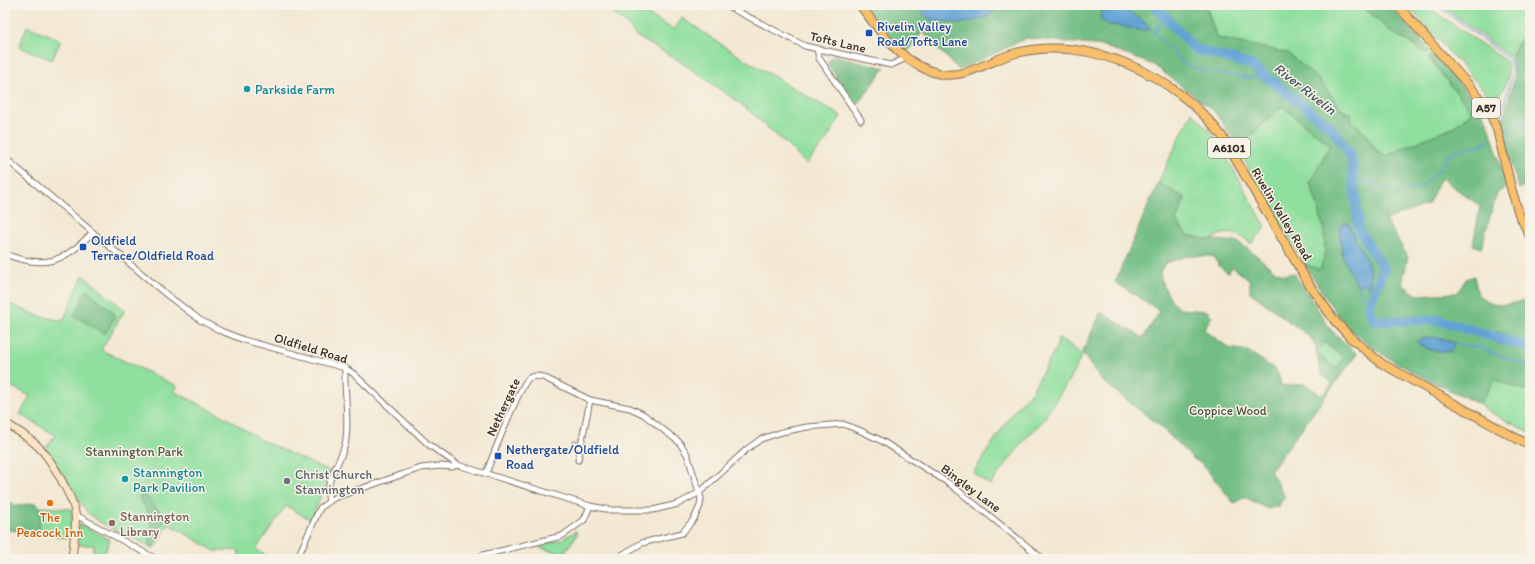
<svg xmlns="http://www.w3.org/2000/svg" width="1535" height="564" viewBox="0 0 1535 564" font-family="Itim,sans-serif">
	<rect width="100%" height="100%" fill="#f7f3e8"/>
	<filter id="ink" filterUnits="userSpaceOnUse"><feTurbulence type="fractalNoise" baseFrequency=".025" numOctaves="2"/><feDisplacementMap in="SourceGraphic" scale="8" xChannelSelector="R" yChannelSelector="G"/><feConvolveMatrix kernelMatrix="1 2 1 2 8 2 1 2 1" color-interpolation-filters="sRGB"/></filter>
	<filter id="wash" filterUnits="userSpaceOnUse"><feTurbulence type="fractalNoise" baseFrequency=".012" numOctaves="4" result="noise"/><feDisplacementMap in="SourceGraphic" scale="16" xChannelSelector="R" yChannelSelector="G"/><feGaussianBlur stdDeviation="0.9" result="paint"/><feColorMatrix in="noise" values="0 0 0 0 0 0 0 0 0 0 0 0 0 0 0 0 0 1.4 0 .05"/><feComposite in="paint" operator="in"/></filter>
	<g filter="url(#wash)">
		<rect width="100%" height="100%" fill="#f3e8d3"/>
		<g fill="#8fdf9e" stroke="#65845e">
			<polygon points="602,5 632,5 674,30 682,18 734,53 841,116 825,142 806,164 786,144 745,107 681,62 636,36 625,22"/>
			<polygon points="1206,5 1361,5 1389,30 1426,53 1430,50 1433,54 1429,58 1472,112 1455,126 1385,156 1377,152 1366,134 1351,120 1351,114 1343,111 1319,80 1227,40 1217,38"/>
			<path d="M1407 5H1425L1506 61C1512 78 1505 87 1494 102Z"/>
			<polygon points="1441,5 1530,5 1530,20 1511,57"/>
			<polygon points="27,26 61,40 52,60 19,47"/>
			<path d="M1282 106 1330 145 1310 182C1319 210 1332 242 1320 270L1305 264 1254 181 1239 147Z"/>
			<path d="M1192 112 1215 137 1266 227 1251 244C1240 233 1224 229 1212 240L1187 235 1176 221 1185 198 1158 183Z"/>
			<polygon points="83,275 125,310 101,350 177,386 175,392 223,416 263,441 331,472 311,520 286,506 256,549 271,559 240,559 238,550 215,551 169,524 154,549 100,522 87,512 46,448 55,435 20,414 30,396 5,383 5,302 39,316 63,321"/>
			<polygon points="1058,338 1065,341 1082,355 1072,375 1042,422 1026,438 990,485 973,473 1013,412 1032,391 1057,346"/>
			<polygon points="1324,342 1344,358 1336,368 1316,352"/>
			<polygon points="1495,380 1530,392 1530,433 1492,413 1479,404"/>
			<polygon points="40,507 72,509 71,538 56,537 56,533 39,532"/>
			<polygon points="79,524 110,540 102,559 92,559 94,545 78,545"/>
			<polygon points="576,531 577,535 563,554 540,548 540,545 561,540"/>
		</g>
		<g fill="#73be85" stroke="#577452" fill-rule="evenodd">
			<path d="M864 5H1205L1217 38 1288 53 1319 80 1343 111 1351 114V120L1366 134 1377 152 1385 156 1455 126 1472 112 1429 58 1433 54 1479 106 1489 125 1507 187 1497 193 1481 248 1473 245 1480 206 1441 178 1428 204 1386 220 1408 257 1402 284 1417 295 1457 293 1466 279 1474 276 1478 295C1501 310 1505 305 1530 299V392L1495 380 1479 404C1438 384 1394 366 1359 337 1339 321 1318 286 1305 264L1320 270C1332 242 1319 210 1310 182L1330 145 1282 106 1239 147 1214 111 1154 65 1103 46 1027 38 959 70 922 32 906 53 892 41Z"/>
			<polygon points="1361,5 1389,5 1430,50 1426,53 1389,30"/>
			<polygon points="1530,20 1530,155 1526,161 1530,183 1519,189 1506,147 1502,125 1515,77 1511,57"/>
			<polygon points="833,55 885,68 855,107 828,64 829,60"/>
			<path d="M1158 183 1185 198 1176 221 1187 235 1201 239 1238 242 1256 255 1273 270 1285 275 1294 273 1331 330 1357 354 1270 471 1285 497 1278 506 1268 509 1245 497 1234 503 1202 464 1192 458 1161 427 1101 380 1082 353 1101 312 1143 338 1160 311 1115 282ZM1188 256H1213L1219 266 1228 273 1232 267 1250 280V292L1311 338 1315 345 1321 374 1332 383 1322 396 1305 384 1282 386 1277 371 1248 351 1229 348 1204 330 1212 316 1207 311 1180 309 1173 303 1162 283 1160 272 1165 263ZM1325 342 1344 358 1336 368 1316 352Z"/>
			<polygon points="87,290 116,315 105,334 74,316"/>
			<path d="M143 492 165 518 153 547 149 545C154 522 152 517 139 498Z"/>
			<polygon points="5,498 16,506 36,503 40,507 39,532 5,530"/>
		</g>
		<g fill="#61a2d4" stroke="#4e6679">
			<polygon points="919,5 999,5 997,9 986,18 960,24 951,22 934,21 924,15"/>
			<path d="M1113 5C1128 11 1141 17 1151 30H1137L1121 26 1108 25 1100 19 1103 7Z"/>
			<path d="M1343 223H1349C1354 244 1377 265 1369 287L1363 283 1358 287 1343 258 1339 228Z"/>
			<polygon points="1496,331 1508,337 1506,345 1498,344 1493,336"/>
			<path d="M1434 337 1455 343 1451 351C1437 352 1426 351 1416 341L1423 338Z"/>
		</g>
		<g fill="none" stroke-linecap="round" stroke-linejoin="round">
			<g stroke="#61a2d4" stroke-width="1.5">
				<polyline points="1437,5 1508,58 1513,72 1503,109 1501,122 1507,133 1526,120 1530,119"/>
				<polyline points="1151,30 1184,64 1201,70 1248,78 1265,76"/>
				<polyline points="1153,33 1165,17"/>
				<polyline points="1355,182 1361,180 1398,193 1423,186 1431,176 1438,171 1452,152 1478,146 1491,140"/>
				<polyline points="1369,286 1375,290"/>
				<polyline points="1358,287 1368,307"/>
				<polyline points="1481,342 1482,349 1530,367"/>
				<polyline points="1455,343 1482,349"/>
			</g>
			<polyline stroke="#61a2d4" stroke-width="10" points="1154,5 1195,49 1251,65 1331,127 1351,156 1359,230 1384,269 1368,307 1375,321 1439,320 1530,348"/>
		</g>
	</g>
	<g filter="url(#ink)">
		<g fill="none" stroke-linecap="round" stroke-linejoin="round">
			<defs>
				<g id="minor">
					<polyline points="725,5 805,46 891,65 906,58"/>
					<polyline points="817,49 819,58 861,120"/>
					<polyline points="5,158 167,295 200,320 221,331 244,340 345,368 354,374 429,445 458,465 590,506 611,510 653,510 678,504 700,492 747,449 761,439 782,432 807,427 843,424 859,430 882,441 950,484 1043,559"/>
					<path d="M5 254C43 269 64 263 92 233"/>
					<polyline points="575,444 582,446"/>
					<polyline points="578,460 590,400"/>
					<path d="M486 474C491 460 520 385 529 378 533 375 538 376 543 377L590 400 630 408 643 414 679 442 687 454 701 498 700 506 694 519 682 533 642 543 615 559"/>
					<path d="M329 501C323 479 344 460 346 439 349 416 344 392 345 368"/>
					<polyline points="76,515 156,559"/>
					<polyline points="297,559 320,508 334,498 421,468 440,466 452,467 458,465"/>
					<polyline points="476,559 483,555 562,536 584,520 590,506"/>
				</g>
				<path id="secondary" d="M5 423C39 443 47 452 65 487 69 495 74 503 75 513 77 527 73 544 72 559"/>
				<g id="primary">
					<path d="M860 5C882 34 903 66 941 74 966 79 992 59 1016 53 1090 34 1178 77 1222 136L1310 286 1335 321 1351 338 1381 363 1530 446"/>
					<polyline points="1397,5 1473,90 1490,113 1497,129 1511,188 1519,214 1530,236"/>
				</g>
			</defs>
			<use href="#minor" stroke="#7b6c5d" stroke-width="7"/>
			<use href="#secondary" stroke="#7b6c5d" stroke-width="9"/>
			<use href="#primary" stroke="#7b6c5d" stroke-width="10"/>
			<use href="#minor" stroke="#fff" stroke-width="5"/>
			<use href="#secondary" stroke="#fce5c4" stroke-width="7"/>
			<use href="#primary" stroke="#f8bf6c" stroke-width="8"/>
		</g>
	</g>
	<g fill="#1a4fb4" stroke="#f7f3e8" stroke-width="1.5">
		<rect x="865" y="29" width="8" height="8" rx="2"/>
		<rect x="79" y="243" width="8" height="8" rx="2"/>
		<rect x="494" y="452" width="8" height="8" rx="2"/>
	</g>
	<g fill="#0f9aa8" stroke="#f7f3e8" stroke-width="1.5">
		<circle cx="247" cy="89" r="4"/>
		<circle cx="125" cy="479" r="4"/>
	</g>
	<circle fill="#6b7280" stroke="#f7f3e8" stroke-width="1.5" cx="287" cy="481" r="4"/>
	<circle fill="#e8710a" stroke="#f7f3e8" stroke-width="1.5" cx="50" cy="503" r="4"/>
	<circle fill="#8d6e63" stroke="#f7f3e8" stroke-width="1.5" cx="112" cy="523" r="4"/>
	<g text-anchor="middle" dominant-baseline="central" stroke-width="3" stroke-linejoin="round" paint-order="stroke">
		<g fill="#f7f3e8" stroke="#73665b" stroke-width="1">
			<rect x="1472" y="98" width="28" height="20" rx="3"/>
			<rect x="1208" y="138" width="42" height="20" rx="3"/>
		</g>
		<g font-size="12" font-weight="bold" fill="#3b2a1e">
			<text x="1486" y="108">A57</text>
			<text x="1229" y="148">A6101</text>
		</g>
		<g font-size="13" fill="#164399" stroke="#f7f3e8" text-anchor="start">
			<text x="877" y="26">Rivelin Valley<tspan x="877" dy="15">Road/Tofts Lane</tspan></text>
			<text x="91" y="240">Oldfield<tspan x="91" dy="15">Terrace/Oldfield Road</tspan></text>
			<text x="506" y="449">Nethergate/Oldfield<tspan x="506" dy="15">Road</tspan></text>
		</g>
		<g font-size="13" fill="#3b2a1e" stroke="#f7f3e8">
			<text transform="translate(838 42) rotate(13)">Tofts Lane</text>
			<text transform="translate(1282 214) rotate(59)">Rivelin Valley Road</text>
			<text transform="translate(311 348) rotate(17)">Oldfield Road</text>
			<text transform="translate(503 407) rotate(-65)">Nethergate</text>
			<text transform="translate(971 488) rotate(37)">Bingley Lane</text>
		</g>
		<g font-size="13" fill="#0d838f" stroke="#f7f3e8" text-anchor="start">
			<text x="255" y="89">Parkside Farm</text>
			<text x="133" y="472">Stannington<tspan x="133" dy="15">Park Pavilion</tspan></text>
		</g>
		<g font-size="13" fill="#50573e" stroke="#f7f3e8">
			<text x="1228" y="410">Coppice Wood</text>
			<text x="134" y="451">Stannington Park</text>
		</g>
		<g font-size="13" fill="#5b616d" stroke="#f7f3e8" text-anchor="start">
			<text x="295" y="474">Christ Church<tspan x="295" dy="15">Stannington</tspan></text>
		</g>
		<g font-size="13" fill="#785e54" stroke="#f7f3e8" text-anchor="start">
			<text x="120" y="516">Stannington<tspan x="120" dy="15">Library</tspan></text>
		</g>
		<g font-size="13" fill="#c56008" stroke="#f7f3e8">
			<text x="50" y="517">The<tspan x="50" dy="15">Peacock Inn</tspan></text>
		</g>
		<g font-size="14" font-style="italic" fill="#48545e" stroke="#f7f3e8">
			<text transform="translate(1305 89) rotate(38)">River Rivelin</text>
		</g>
	</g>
	<rect width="1535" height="564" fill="none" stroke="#f7f3e8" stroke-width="20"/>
</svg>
